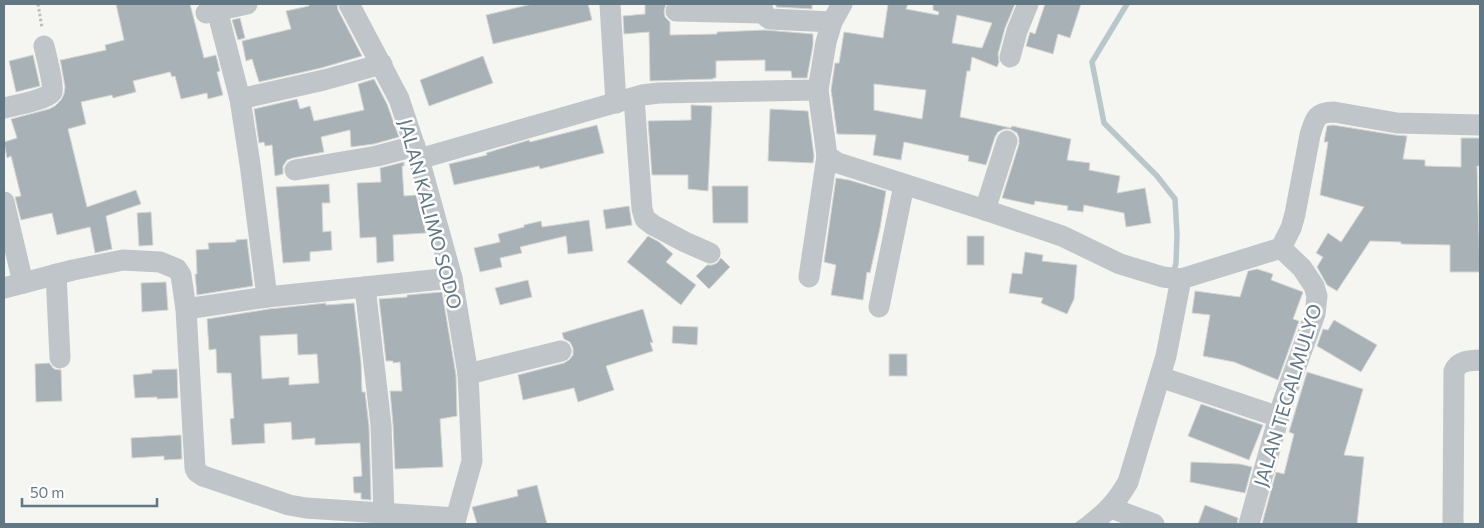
<svg xmlns="http://www.w3.org/2000/svg" width="1484" height="528" viewBox="0 0 1484 528" font-family="Commissioner,sans-serif">
	<rect width="100%" height="100%" fill="#f5f5f1"/>
	<g fill="none" stroke-linecap="round" stroke-linejoin="round">
		<g stroke="#b9c7cb" stroke-width="5.5">
			<polyline points="1127,4 1092,62 1104,123 1157,176 1175,199 1177,234 1176,263 1173,274"/>
			<polyline points="1078,524 1087,518"/>
		</g>
	</g>
	<g fill="#a8b2b6" stroke="#d6d6d4" fill-rule="evenodd">
		<polygon points="116,4 190,4 204,58 216,55 220,71 217,72 223,95 208,99 207,93 181,99 175,76 172,77 170,72 133,81 136,92 113,98 112,95 81,102 86,124 68,129 87,207 136,190 141,204 106,216 112,249 95,253 90,227 57,235 52,213 21,220 15,197 21,196 11,156 7,158 4,142 17,138 11,119 49,109 55,106 61,100 64,94 65,87 60,59 61,60 106,50 105,45 124,40"/>
		<polygon points="309,4 337,4 338,10 362,56 321,68 259,82 252,59 246,61 242,41 291,29 286,11 309,6"/>
		<polygon points="532,4 588,4 592,20 493,44 486,15"/>
		<polygon points="645,4 666,4 664,11 665,17 670,22 670,35 717,34 717,32 765,30 813,34 813,45 807,78 792,78 791,71 765,71 765,60 716,61 716,78 713,78 713,79 650,81 649,32 624,34 623,16 645,14"/>
		<polygon points="776,4 812,4 812,9 776,7"/>
		<path d="M888 4H908L906 9 938 15 939 12 933 10V4H1015L1005 28 998 54 999 62 997 67 972 57 970 71H967L960 117 1011 128 1012 126 1071 139 1067 160 1090 163 1089 170 1120 176 1117 193 1145 188 1151 223 1126 227 1124 213 1084 205 1083 212 1067 210 1068 206 1035 201 1034 205 1002 198 1019 144V138L1017 133 1010 129H1004L998 132 995 137 986 165 968 161 969 156 904 142 901 160 873 155 876 135 837 134 831 90 835 63H839L844 32 883 38ZM957 15 992 23 982 48 952 43ZM874 84 926 90 922 119 874 110Z"/>
		<polygon points="1045,4 1081,4 1070,38 1058,34 1053,54 1026,46 1030,32 1035,34"/>
		<polygon points="240,18 245,38 238,40 232,20"/>
		<polygon points="33,55 40,86 16,92 9,61"/>
		<polygon points="483,56 493,83 429,106 420,80"/>
		<polygon points="374,79 387,104 399,137 374,144 351,147 350,130 321,137 324,152 293,158 287,160 283,166 283,174 275,176 272,145 265,146 264,142 259,143 254,109 297,99 300,109 310,106 314,121 364,110 358,84"/>
		<polygon points="691,105 712,106 708,191 688,189 688,175 652,175 648,121 691,120"/>
		<polygon points="770,109 808,111 814,156 813,163 768,161"/>
		<polygon points="597,125 604,153 540,169 539,166 454,185 449,164 487,155 486,153 529,140 530,142"/>
		<polygon points="1333,125 1395,135 1407,136 1403,159 1425,160 1425,166 1461,167 1461,138 1480,138 1480,166 1477,166 1480,272 1450,272 1450,245 1401,244 1401,242 1370,241 1337,291 1327,285 1317,267 1323,257 1316,253 1328,233 1341,242 1364,207 1320,195 1328,142 1324,142 1327,126"/>
		<polygon points="404,162 404,166 402,166 404,196 416,195 426,233 393,235 394,261 377,263 376,237 360,238 357,183 381,182 380,168"/>
		<polygon points="836,178 849,180 886,191 880,228 870,273 867,272 863,300 831,295 836,265 824,262"/>
		<polygon points="329,184 330,203 322,203 323,232 331,231 332,250 310,252 310,261 283,263 276,187"/>
		<polygon points="712,186 748,186 748,223 713,223"/>
		<polygon points="629,206 632,225 606,229 603,210"/>
		<polygon points="151,212 153,245 139,246 137,213"/>
		<polygon points="589,220 593,251 568,254 566,236 520,247 522,253 500,258 502,267 480,272 474,248 500,242 498,234 524,227 524,225 541,221 542,227"/>
		<polygon points="648,236 659,242 673,254 666,262 696,285 681,305 627,262"/>
		<rect x="967" y="236" width="17" height="29"/>
		<polygon points="247,239 253,286 197,295 195,274 197,274 196,250 209,249 208,243 236,242 236,240"/>
		<polygon points="1025,252 1043,255 1042,261 1077,265 1074,299 1067,314 1041,303 1043,298 1009,293 1012,273 1022,274"/>
		<polygon points="721,258 730,267 709,289 696,276 707,265 712,265 717,263"/>
		<polygon points="1257,269 1273,274 1271,280 1303,292 1293,319 1299,321 1278,380 1234,362 1203,356 1210,315 1192,313 1195,291 1240,297 1248,271"/>
		<polygon points="528,280 532,297 500,305 495,288"/>
		<polygon points="166,282 168,310 142,312 141,283"/>
		<polygon points="442,292 456,375 457,416 440,419 443,467 395,469 393,424 390,391 402,391 400,362 393,363 393,361 386,361 379,299 407,297 407,295"/>
		<path d="M326 303V305L354 303 361 362 362 392H365L369 426 371 500 361 499V493H354L353 477 362 476 360 443 315 445V438L292 440 291 422 264 424 265 443 232 445 230 419 234 418 231 373H217L216 349 209 350 207 319 269 309ZM297 334 298 355 317 354 319 383 289 385V377L262 379 260 336Z"/>
		<polygon points="643,309 653,343 650,342 653,351 606,366 614,390 578,402 574,388 523,400 518,375 564,363 569,360 573,355 573,348 570,342 564,339 562,333"/>
		<polygon points="1334,320 1377,345 1361,372 1317,346 1323,329 1328,330"/>
		<polygon points="673,326 698,327 697,345 672,343"/>
		<rect x="889" y="354" width="18" height="22"/>
		<polygon points="49,363 54,369 61,370 62,401 36,402 35,364"/>
		<polygon points="177,369 178,398 157,399 157,397 135,398 133,375 152,373 152,370"/>
		<polygon points="1307,372 1363,389 1344,455 1364,457 1357,524 1262,524 1276,472 1284,474 1294,434 1289,432"/>
		<polygon points="1201,404 1263,425 1249,460 1188,436"/>
		<polygon points="181,435 182,459 164,460 164,456 132,458 131,438"/>
		<polygon points="1191,462 1240,464 1252,467 1245,493 1190,482"/>
		<polygon points="537,485 547,524 477,524 472,507 518,496 517,490"/>
		<polygon points="1205,505 1238,518 1237,524 1198,524"/>
	</g>
	<g fill="none" stroke-linecap="round" stroke-linejoin="round">
		<polyline stroke="#bbbec0" stroke-width="3" stroke-dasharray="2.5 2.5" stroke-linecap="butt" points="38,4 42,28"/>
		<g stroke="#bfc5c8" stroke-width="21">
			<polyline points="349,4 399,99 419,159 452,278 468,374 472,461 456,518 455,524"/>
			<polyline points="610,4 616,103"/>
			<path d="M762 4C762 11 764 16 770 19L832 22"/>
			<polyline points="842,4 832,22 826,42 818,90 827,156 838,163 985,210 1062,236 1120,264 1163,277 1181,279 1281,248"/>
			<polyline points="217,10 240,99 250,164 267,297"/>
			<polyline points="676,11 763,13"/>
			<polyline points="206,13 247,4"/>
			<polyline points="1010,57 1017,31 1028,4"/>
			<polyline points="634,98 642,209 645,219 653,225 685,242 710,253"/>
			<polyline points="240,99 324,80 382,64"/>
			<path d="M4 108C12 106 49 99 52 92 54 85 46 55 44 46"/>
			<polyline points="419,159 642,95 659,93 818,90"/>
			<polyline points="295,170 377,156 415,146"/>
			<polyline points="4,202 23,283"/>
			<polyline points="985,210 1007,141"/>
			<path d="M1281 248 1291 228 1295 214 1310 135C1315 119 1316 112 1334 112L1397 123 1480 125"/>
			<polyline points="56,274 60,358"/>
			<polyline points="809,277 827,156"/>
			<polyline points="365,287 381,425 384,513"/>
			<polyline points="4,288 73,270 123,260 160,262 177,269 181,275 186,309 195,468 197,472 203,476 289,505 306,508 456,518"/>
			<polyline points="879,307 904,185"/>
			<polyline points="186,309 267,297 452,278"/>
			<polyline points="468,374 561,351"/>
			<polyline points="1160,377 1279,417"/>
			<polyline points="1111,508 1154,524"/>
			<path d="M1091 524C1108 511 1117 501 1128 482L1166 356 1181 279"/>
			<polyline points="1249,524 1283,402 1315,314 1317,296 1314,286 1302,268 1281,248"/>
			<path d="M1453 524 1454 371C1459 360 1470 361 1480 360"/>
		</g>
	</g>
	<g text-anchor="middle" dominant-baseline="central" stroke-width="5" stroke-linejoin="round" paint-order="stroke">
		<g font-size="19" fill="#627784" stroke="#fff">
			<text transform="translate(431 214) rotate(75)">JALAN KALIMO SODO</text>
			<text transform="translate(1287 395) rotate(-73)">JALAN TEGALMULYO</text>
		</g>
	</g>
	<rect width="1484" height="528" fill="none" stroke="#627784" stroke-width="10"/>
	<path d="M22 498v8h135v-8" fill="none" stroke="#627784" stroke-width="2.5"/>
	<text x="30" y="498" font-size="15" fill="#627784" stroke="#ffffff" stroke-width="4" paint-order="stroke">50 m</text>
</svg>
